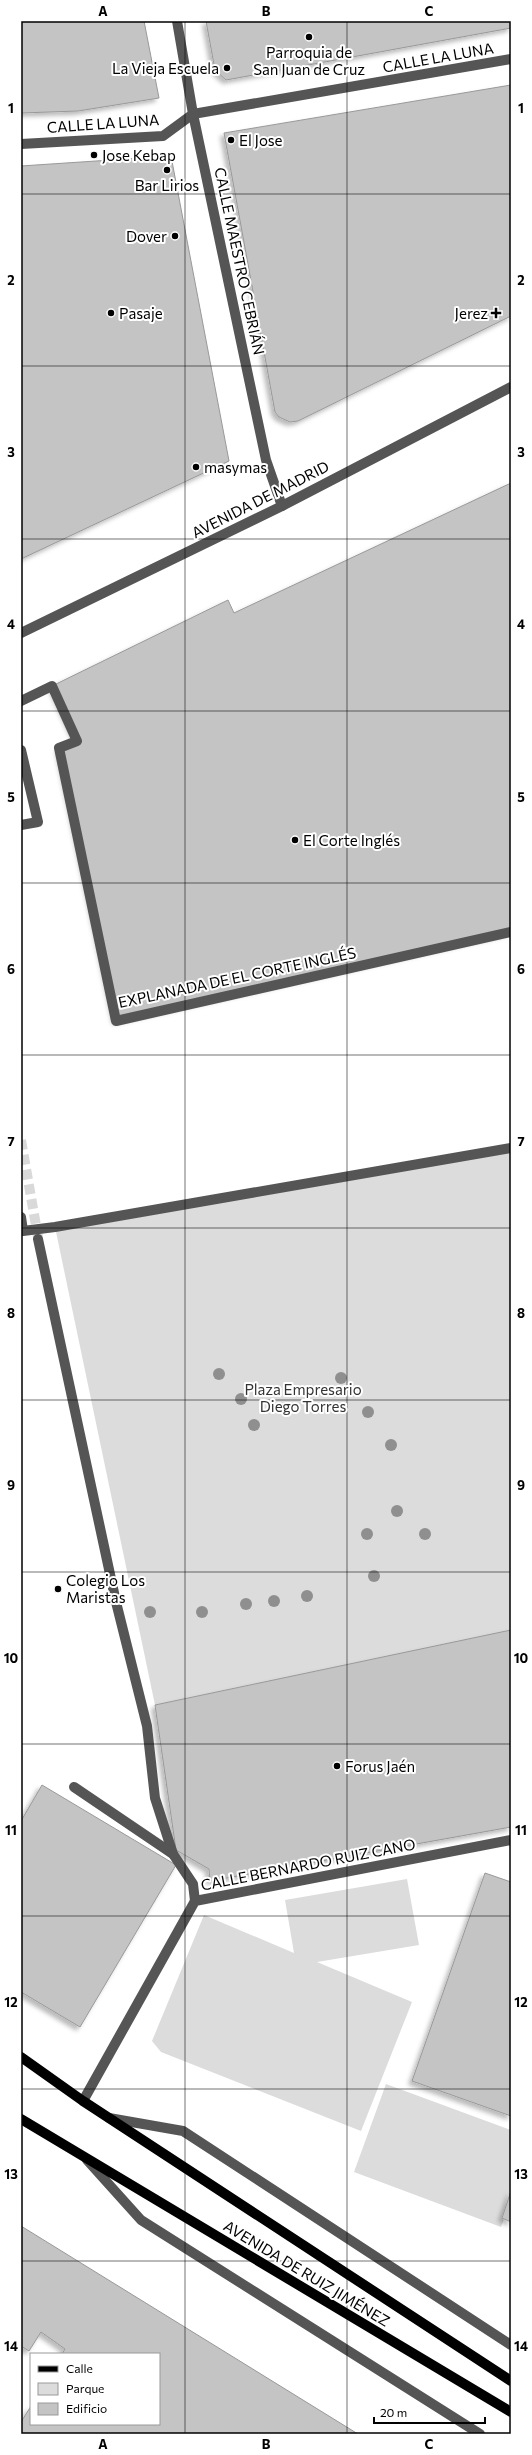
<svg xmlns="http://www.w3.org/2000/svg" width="532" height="2455" viewBox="0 0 532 2455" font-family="Commissioner,sans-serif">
	<defs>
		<filter id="shadow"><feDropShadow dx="-3.5" dy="3.5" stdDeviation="2" flood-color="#0004"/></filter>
	</defs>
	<rect width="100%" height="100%" fill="#fff"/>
	<g fill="#dcdcdc">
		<polygon points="511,1148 511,1630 155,1705 55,1227"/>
		<polygon points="407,1879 419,1945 317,1962 412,2002 361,2131 161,2052 152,2041 204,1915 294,1953 285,1900"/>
		<polygon points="386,2084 511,2130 511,2200 501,2227 354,2172"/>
	</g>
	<g fill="#c4c4c4" stroke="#999" filter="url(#shadow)">
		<polygon points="21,21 144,21 159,98 78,111 21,113"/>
		<polygon points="206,21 511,21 511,28 226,80 215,70"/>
		<polygon points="511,85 511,316 298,421 290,422 279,417 275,412 224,133"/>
		<polygon points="171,156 229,461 21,559 21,166"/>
		<polygon points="511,483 511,932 116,1021 59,748 77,741 52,686 228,600 234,613"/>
		<polygon points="511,1630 511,1827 210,1881 209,1869 176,1850 155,1705"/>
		<polygon points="42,1785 176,1865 80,2027 21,1992 21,1821"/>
		<polygon points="485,1873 511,1882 511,2116 412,2081"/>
		<polygon points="511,2191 511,2222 502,2218"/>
		<polygon points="21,2226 358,2434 21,2434 21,2422 31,2406 31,2424 159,2424 159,2354 62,2354 65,2349 41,2332 29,2351 21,2346"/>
	</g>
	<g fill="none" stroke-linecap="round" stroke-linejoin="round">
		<polyline stroke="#d9d9d9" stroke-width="10" stroke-dasharray="10 5" stroke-linecap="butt" points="21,1140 38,1237"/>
		<g stroke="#555" stroke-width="10">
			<polyline points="177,21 193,114 266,460 282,506"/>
			<polyline points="21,144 163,136 193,114 511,59"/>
			<polyline points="21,633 282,506 511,387"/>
			<polyline points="21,701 52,686 77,741 59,748 116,1021 511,932"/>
			<polyline points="21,750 38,822 21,825"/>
			<polyline points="21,1217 23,1231 55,1227 511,1148"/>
			<polyline points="38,1239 116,1602 147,1726 155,1798 173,1854 193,1884 195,1901"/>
			<polyline points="74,1787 173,1854"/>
			<polyline points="83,2101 195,1901 511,1840"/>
			<polyline points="109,2118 183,2131 511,2345"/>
			<polyline points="87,2160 141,2220 480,2434"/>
		</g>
		<g stroke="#000" stroke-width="10">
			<polyline points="21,2057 83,2101 511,2381"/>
			<polyline points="21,2119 511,2412"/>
		</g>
	</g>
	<g fill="#8f8f8f">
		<circle cx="219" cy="1374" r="6"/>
		<circle cx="341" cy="1378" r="6"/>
		<circle cx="241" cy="1399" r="6"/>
		<circle cx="368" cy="1412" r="6"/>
		<circle cx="254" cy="1425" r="6"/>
		<circle cx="391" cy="1445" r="6"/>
		<circle cx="397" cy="1511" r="6"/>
		<circle cx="367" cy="1534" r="6"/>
		<circle cx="425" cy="1534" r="6"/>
		<circle cx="374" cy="1576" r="6"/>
		<circle cx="307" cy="1596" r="6"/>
		<circle cx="274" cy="1601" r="6"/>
		<circle cx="246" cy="1604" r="6"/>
		<circle cx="150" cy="1612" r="6"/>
		<circle cx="202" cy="1612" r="6"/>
	</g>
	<path fill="none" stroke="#000" stroke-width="1" stroke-opacity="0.55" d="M185 21V2434M347 21V2434M21 194H511M21 366H511M21 539H511M21 711H511M21 883H511M21 1055H511M21 1228H511M21 1400H511M21 1572H511M21 1744H511M21 1916H511M21 2089H511M21 2261H511"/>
	<g fill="#000" stroke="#fff" stroke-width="1.5">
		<circle cx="309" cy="37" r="4"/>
		<circle cx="227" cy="68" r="4"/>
		<circle cx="231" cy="140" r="4"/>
		<circle cx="94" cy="155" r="4"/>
		<circle cx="167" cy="170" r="4"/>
		<circle cx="175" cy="236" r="4"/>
		<circle cx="111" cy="313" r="4"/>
		<path d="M494 307h4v4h4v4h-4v4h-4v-4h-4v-4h4z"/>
		<circle cx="196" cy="467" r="4"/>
		<circle cx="295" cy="840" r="4"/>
		<circle cx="58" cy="1589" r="4"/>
		<circle cx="337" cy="1766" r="4"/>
	</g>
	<g text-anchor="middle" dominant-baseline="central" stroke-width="4" stroke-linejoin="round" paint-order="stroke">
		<g font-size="15" fill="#000" stroke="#fff" text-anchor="start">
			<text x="309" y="52" text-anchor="middle">Parroquia de<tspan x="309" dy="17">San Juan de Cruz</tspan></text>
			<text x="219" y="68" text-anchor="end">La Vieja Escuela</text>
			<text x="239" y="140">El Jose</text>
			<text x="102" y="155">Jose Kebap</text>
			<text x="167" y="185" text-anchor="middle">Bar Lirios</text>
			<text x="167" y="236" text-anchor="end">Dover</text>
			<text x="119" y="313">Pasaje</text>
			<text x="488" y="313" text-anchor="end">Jerez</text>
			<text x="204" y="467">masymas</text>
			<text x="303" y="840">El Corte Inglés</text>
			<text x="66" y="1580">Colegio Los<tspan x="66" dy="17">Maristas</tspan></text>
			<text x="345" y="1766">Forus Jaén</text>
		</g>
		<g font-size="15" fill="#000" stroke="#fff">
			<text transform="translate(438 57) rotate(-10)">CALLE LA LUNA</text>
			<text transform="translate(103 123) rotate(-4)">CALLE LA LUNA</text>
			<text transform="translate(240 261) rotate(78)">CALLE MAESTRO CEBRIÁN</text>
			<text transform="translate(260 499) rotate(-27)">AVENIDA DE MADRID</text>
			<text transform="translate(237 977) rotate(-12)">EXPLANADA DE EL CORTE INGLÉS</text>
			<text transform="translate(308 1864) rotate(-11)">CALLE BERNARDO RUIZ CANO</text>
			<text transform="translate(307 2273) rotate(31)">AVENIDA DE RUIZ JIMÉNEZ</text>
		</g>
		<g font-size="15" fill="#333" stroke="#fff">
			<text x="303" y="1389">Plaza Empresario<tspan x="303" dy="17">Diego Torres</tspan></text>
		</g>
	</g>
	<rect width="532" height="2455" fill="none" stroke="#ffffff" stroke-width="44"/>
	<rect x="30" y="2353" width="130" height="72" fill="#ffffff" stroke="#999999"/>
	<rect x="38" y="2366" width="20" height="6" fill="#000000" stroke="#999999"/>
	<text x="66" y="2373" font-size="12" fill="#000000">Calle</text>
	<rect x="38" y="2383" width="20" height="12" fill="#dcdcdc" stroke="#999999"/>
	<text x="66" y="2393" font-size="12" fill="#000000">Parque</text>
	<rect x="38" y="2403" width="20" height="12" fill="#c4c4c4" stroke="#999999"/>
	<text x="66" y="2413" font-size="12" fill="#000000">Edificio</text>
	<path d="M374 2417v6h111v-6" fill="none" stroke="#000000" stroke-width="2"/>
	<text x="380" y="2417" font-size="12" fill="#000000" stroke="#ffffff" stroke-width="3" paint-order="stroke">20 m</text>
	<rect x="22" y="22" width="488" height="2411" fill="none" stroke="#000" stroke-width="1.5"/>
	<g font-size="13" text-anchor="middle" font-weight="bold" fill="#000">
		<text x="103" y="16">A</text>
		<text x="266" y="16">B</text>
		<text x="429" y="16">C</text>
		<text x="11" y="113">1</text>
		<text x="521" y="113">1</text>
		<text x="11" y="285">2</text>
		<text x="521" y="285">2</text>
		<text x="11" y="457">3</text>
		<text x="521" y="457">3</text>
		<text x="11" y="629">4</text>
		<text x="521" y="629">4</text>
		<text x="11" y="802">5</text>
		<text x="521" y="802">5</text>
		<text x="11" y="974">6</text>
		<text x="521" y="974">6</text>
		<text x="11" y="1146">7</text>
		<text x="521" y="1146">7</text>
		<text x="11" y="1318">8</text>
		<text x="521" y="1318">8</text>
		<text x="11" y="1490">9</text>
		<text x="521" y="1490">9</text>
		<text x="11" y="1663">10</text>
		<text x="521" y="1663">10</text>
		<text x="11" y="1835">11</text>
		<text x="521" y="1835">11</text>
		<text x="11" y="2007">12</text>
		<text x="521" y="2007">12</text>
		<text x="11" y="2179">13</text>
		<text x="521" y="2179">13</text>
		<text x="11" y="2351">14</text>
		<text x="521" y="2351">14</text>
		<text x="103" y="2449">A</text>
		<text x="266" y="2449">B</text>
		<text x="429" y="2449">C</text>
	</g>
</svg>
